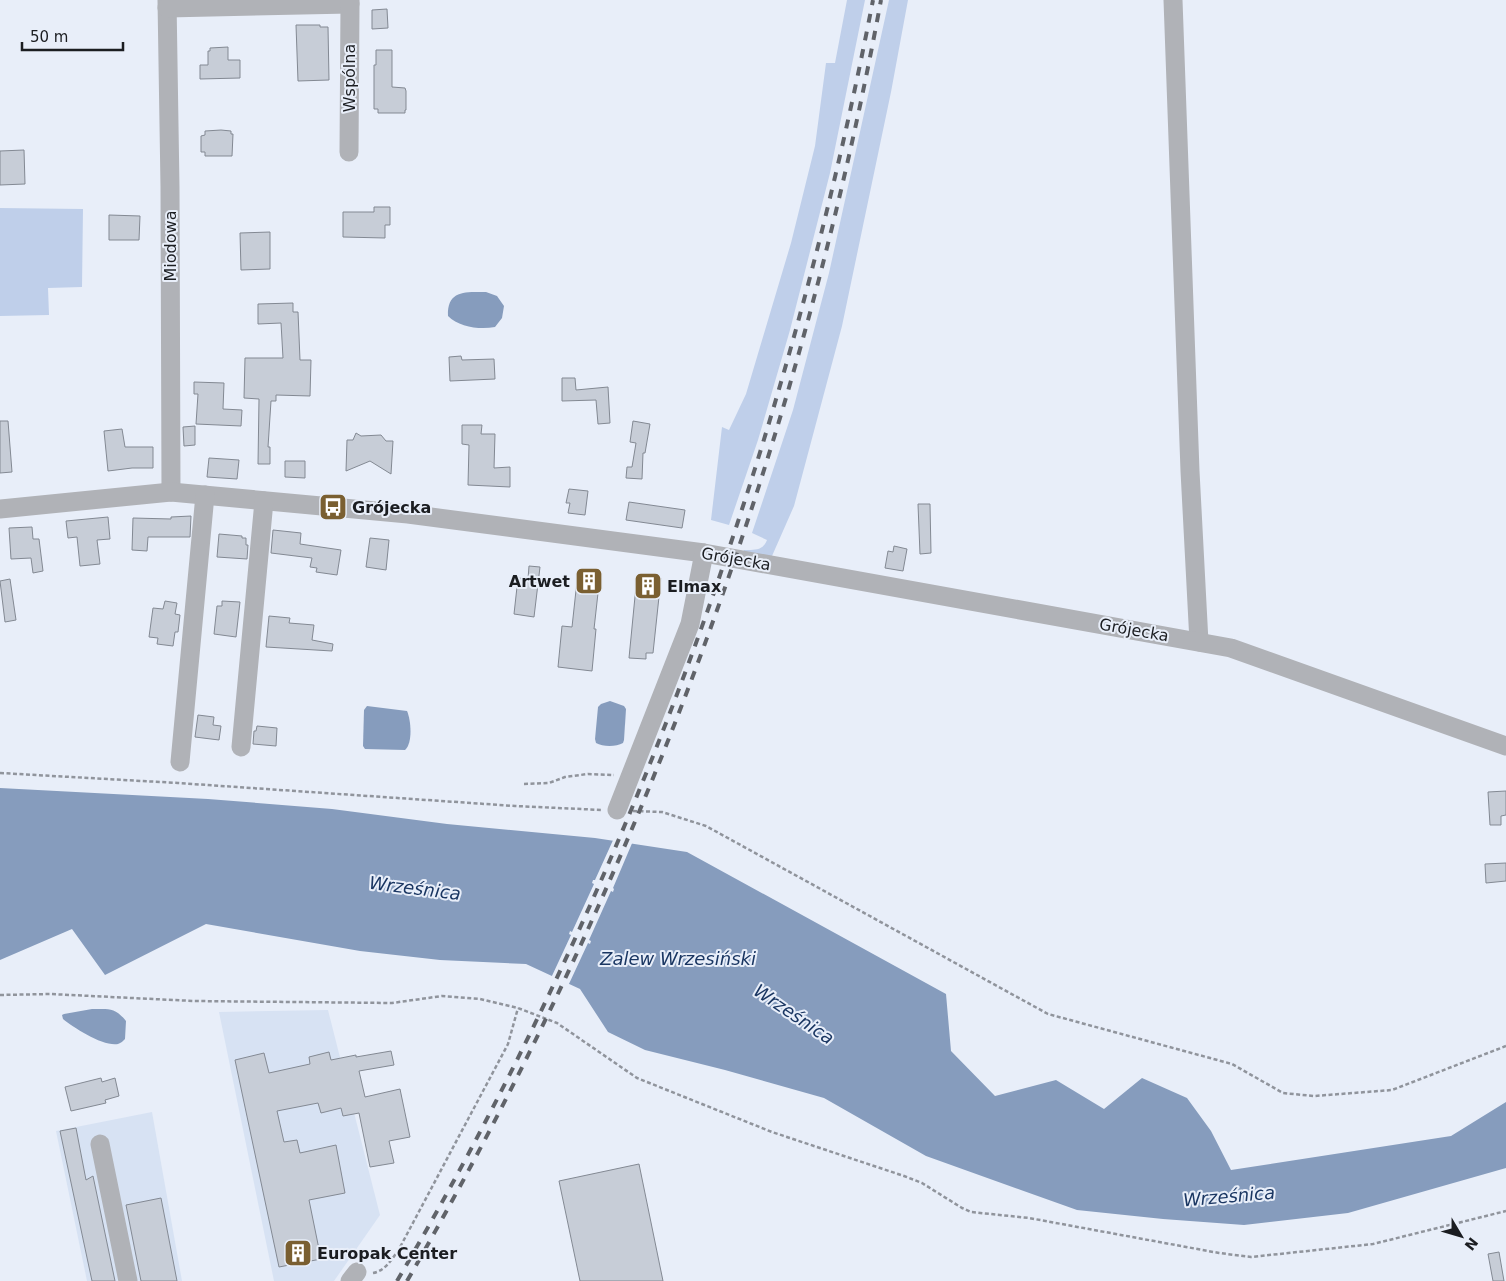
<svg xmlns="http://www.w3.org/2000/svg" width="1506" height="1281" viewBox="0 0 1506 1281" font-family="'DejaVu Sans',sans-serif">
	<rect width="100%" height="100%" fill="#e8eef9"/>
	<g fill="#d7e2f3">
		<polygon points="328,1010 380,1215 334,1281 274,1281 219,1012"/>
		<polygon points="152,1112 182,1281 87,1281 56,1131"/>
	</g>
	<g fill="#bfcfea">
		<polygon points="847,0 865,0 830,173 790,330 758,440 729,525 711,520 722,427 729,430 746,394 791,243 815,146 826,63 835,63"/>
		<path d="M889 0H908L891 92 842 326 794 506 772 556 742 554 744 550C754 550 763 551 767 540L752 533 793 410 829 273Z"/>
		<polygon points="0,208 83,209 82,287 48,288 49,315 0,316"/>
	</g>
	<g fill="#869cbd">
		<path d="M486 292 497 296 504 306 502 318 495 327C480 330 459 327 448 316 447 290 465 292 486 292Z"/>
		<path d="M610 701 624 706 626 709 624 740 623 743C616 747 603 747 596 743L595 739 598 707 601 704Z"/>
		<path d="M367 706 407 711C411 720 413 743 405 750L365 749 363 746 364 710Z"/>
		<polygon points="0,788 208,799 332,809 447,824 595,838 687,852 946,994 951,1051 995,1096 1056,1080 1104,1109 1142,1078 1187,1098 1211,1131 1231,1170 1451,1136 1506,1102 1506,1168 1348,1213 1244,1225 1163,1219 1077,1210 926,1156 824,1098 725,1070 645,1050 608,1032 580,989 526,964 440,960 360,951 206,924 105,975 72,929 0,960"/>
		<path d="M92 1009C109 1009 115 1007 126 1021L125 1039C123 1041 121 1043 118 1044 104 1047 74 1028 63 1019L62 1015 64 1014Z"/>
	</g>
	<polygon fill="#e8eef9" points="614,838 633,841 613,888 614,889 613,892 611,891 589,940 591,941 590,944 588,943 568,986 551,978 571,935 569,934 570,931 572,932 594,884 592,883 593,880 595,880"/>
	<g fill="#c7cdd7" stroke="#838993">
		<polygon points="387,9 388,28 372,29 372,10"/>
		<polygon points="296,25 320,25 320,27 328,27 329,80 298,81"/>
		<polygon points="228,47 228,60 240,60 240,78 200,79 200,65 208,65 208,51 210,51 210,48"/>
		<polygon points="376,50 392,50 392,87 405,88 406,91 406,110 405,110 405,113 378,113 378,109 374,109 374,65 376,65"/>
		<polygon points="221,130 231,131 231,134 233,134 232,156 205,156 205,152 201,152 201,136 205,135 205,131"/>
		<polygon points="24,150 25,184 0,185 0,151"/>
		<polygon points="374,207 390,207 390,225 385,225 385,238 343,237 343,212 374,212"/>
		<polygon points="109,215 140,216 139,240 109,240"/>
		<polygon points="270,232 270,269 241,270 240,233"/>
		<polygon points="293,303 293,312 298,312 300,360 311,360 310,396 276,395 276,401 271,401 268,447 270,447 270,464 258,464 259,399 244,398 245,358 283,358 281,323 258,324 258,304"/>
		<polygon points="461,356 462,360 494,359 495,379 450,381 449,357"/>
		<polygon points="562,378 575,378 576,390 608,387 610,423 598,424 596,400 562,401"/>
		<polygon points="194,382 224,383 223,409 242,410 241,426 196,424 198,394 194,394"/>
		<polygon points="0,421 8,421 12,472 0,473"/>
		<polygon points="633,421 650,424 645,453 643,453 642,479 626,478 627,467 632,467 636,443 630,442"/>
		<polygon points="462,425 482,425 481,434 495,434 494,468 510,467 510,487 468,485 469,445 462,444"/>
		<polygon points="195,426 195,445 184,446 183,427"/>
		<polygon points="122,429 125,447 153,447 153,468 132,468 108,471 104,431"/>
		<polygon points="356,433 361,436 381,435 386,441 393,441 391,474 370,461 346,471 347,440 353,440"/>
		<polygon points="209,458 239,460 237,479 207,477"/>
		<polygon points="285,461 305,461 305,478 285,477"/>
		<polygon points="569,489 588,491 585,515 568,513 570,503 566,503"/>
		<polygon points="629,502 685,510 682,528 626,520"/>
		<polygon points="918,504 930,504 931,553 920,554"/>
		<polygon points="191,516 190,537 148,537 147,551 132,550 133,518 171,519 171,517"/>
		<polygon points="108,517 110,539 97,540 100,564 80,566 77,537 68,538 66,521"/>
		<polygon points="32,527 33,539 39,539 43,571 33,573 31,558 11,559 9,528"/>
		<polygon points="273,530 301,533 300,544 341,550 337,575 316,572 317,568 310,567 312,558 271,553"/>
		<polygon points="219,534 242,536 242,538 246,538 246,545 248,545 247,559 217,557"/>
		<polygon points="370,538 389,540 386,570 366,567"/>
		<polygon points="894,546 907,549 903,571 885,568 888,551 893,552"/>
		<polygon points="529,566 540,567 534,617 514,614 518,578 528,579"/>
		<polygon points="578,572 600,575 594,629 596,629 592,671 558,667 562,626 572,627"/>
		<polygon points="637,576 661,578 653,653 646,653 646,659 629,658"/>
		<polygon points="10,579 16,620 5,622 0,581"/>
		<polygon points="165,601 177,603 175,614 180,615 178,632 175,632 173,646 157,644 158,638 149,637 153,608 163,609"/>
		<polygon points="222,601 240,602 236,637 214,634 217,606 222,606"/>
		<polygon points="269,616 290,618 289,623 314,625 312,640 333,644 332,651 266,647"/>
		<polygon points="198,715 214,717 213,725 221,726 219,740 195,737"/>
		<polygon points="257,726 277,728 276,746 253,744 254,731 256,731"/>
		<polygon points="1506,791 1506,815 1501,816 1501,825 1490,825 1488,792"/>
		<polygon points="1506,863 1506,881 1486,883 1485,864"/>
		<polygon points="391,1051 394,1065 359,1071 365,1097 400,1089 410,1137 389,1141 394,1163 370,1167 359,1113 343,1116 341,1108 321,1113 318,1103 277,1111 284,1142 297,1140 300,1153 336,1145 345,1193 309,1200 321,1259 279,1267 235,1060 264,1053 269,1073 310,1064 309,1057 329,1052 331,1060 356,1055 356,1057"/>
		<polygon points="101,1078 102,1082 115,1078 119,1096 105,1100 106,1103 71,1111 65,1087"/>
		<polygon points="76,1128 86,1180 93,1176 115,1281 92,1281 60,1131"/>
		<polygon points="639,1164 663,1281 580,1281 559,1181"/>
		<polygon points="161,1198 177,1281 141,1281 126,1205"/>
		<polygon points="1499,1252 1504,1281 1493,1281 1488,1254"/>
	</g>
	<g fill="none" stroke-linecap="round" stroke-linejoin="round">
		<g stroke="#90949c" stroke-width="2.5" stroke-dasharray="4 2.5" stroke-linecap="butt">
			<polyline points="0,773 178,783 515,806 602,810"/>
			<polyline points="524,784 549,783 565,777 588,774 614,775"/>
			<polyline points="633,811 662,812 706,826 1048,1014 1232,1064 1283,1093 1314,1096 1392,1090 1506,1046"/>
			<polyline points="0,995 50,994 194,1001 392,1003 442,996 480,999 518,1008 557,1023 637,1078 772,1132 904,1176 922,1183 962,1208 971,1212 1029,1218 1219,1253 1251,1257 1373,1244 1506,1211"/>
			<path d="M373 1273C385 1271 391 1260 398 1251L508 1044 518 1008"/>
		</g>
		<g stroke="#b0b2b7" stroke-width="19">
			<polyline points="167,0 170,187 171,492"/>
			<polyline points="1173,0 1190,471 1199,642"/>
			<polyline points="167,8 350,4 350,0"/>
			<polyline points="349,152 350,4"/>
			<polyline points="0,509 171,492 408,514 704,553 1231,648 1506,746"/>
			<polyline points="241,747 264,501"/>
			<polyline points="180,762 205,495"/>
			<polyline points="617,810 690,624 704,553"/>
			<polyline points="100,1144 128,1281"/>
			<polyline points="350,1281 357,1272"/>
		</g>
		<g stroke="#606369" stroke-width="4" stroke-dasharray="9 9" stroke-linecap="butt">
			<path d="M397 1281C629 886 786 450 873 0"/>
			<path d="M407 1281C636 884 798 450 881 0"/>
		</g>
	</g>
	<defs>
		<symbol id="bus-square" viewBox="-11 -11 22 22"><rect x="-9" y="-9" width="18" height="18" rx="4" fill="#7a5f31" stroke="#e8eef9"/><path d="M-5-6H5V4H4V6H2V4H-2V6H-4V4H-5ZM-3.5-4V0h7V-4ZM-3.5 1.2v1.5H-2V1.2ZM2 1.2v1.5H3.5V1.2Z" fill="#fff"/></symbol>
		<symbol id="building-square" viewBox="-11 -11 22 22"><rect x="-9" y="-9" width="18" height="18" rx="4" fill="#7a5f31" stroke="#e8eef9"/><path d="M-4-6H4V6H1V3H-1V6H-4ZM-2.5-4.3h1.7v1.8h-1.7ZM.8-4.3h1.7v1.8H.8ZM-2.5-1h1.7V.8h-1.7ZM.8-1h1.7V.8H.8Z" fill="#fff"/></symbol>
	</defs>
	<g fill-rule="evenodd">
		<use href="#bus-square" x="317" y="491" width="32" height="32"/>
		<use href="#building-square" x="573" y="565" width="32" height="32"/>
		<use href="#building-square" x="632" y="570" width="32" height="32"/>
		<use href="#building-square" x="282" y="1237" width="32" height="32"/>
	</g>
	<g text-anchor="middle" dominant-baseline="central" stroke-width="4" stroke-linejoin="round" paint-order="stroke">
		<g font-size="16" fill="#1b1d21" stroke="#e8eef9">
			<text transform="translate(349 78) rotate(-90)">Wspólna</text>
			<text transform="translate(170 246) rotate(-90)">Miodowa</text>
			<text transform="translate(736 559) rotate(10)">Grójecka</text>
			<text transform="translate(1134 630) rotate(10)">Grójecka</text>
		</g>
		<g font-size="16" font-weight="bold" fill="#1b1d21" stroke="#e8eef9" text-anchor="start">
			<text x="352" y="507">Grójecka</text>
			<text x="570" y="581" text-anchor="end">Artwet</text>
			<text x="667" y="586">Elmax</text>
			<text x="317" y="1253">Europak Center</text>
		</g>
		<g font-size="18" font-style="italic" fill="#1a3662" stroke="#e8eef9">
			<text transform="translate(415 888) rotate(7)">Wrześnica</text>
			<text x="678" y="958">Zalew Wrzesiński</text>
			<text transform="translate(794 1014) rotate(34)">Wrześnica</text>
			<text transform="translate(1229 1196) rotate(-5)">Wrześnica</text>
		</g>
	</g>
	<g transform="translate(1461 1236) rotate(128)" stroke="#e8eef9" stroke-width="4" paint-order="stroke">
	<path d="M0-4L9 19L0 12L-9 19Z" fill="#1b1d21"/>
	<text y="-8" font-size="14" font-weight="bold" text-anchor="middle" fill="#1b1d21">N</text>
	</g>
	<path d="M22 42v8h101v-8" fill="none" stroke="#1b1d21" stroke-width="2.5"/>
	<text x="30" y="42" font-size="15" fill="#1b1d21" stroke="#e8eef9" stroke-width="4" paint-order="stroke">50 m</text>
</svg>
